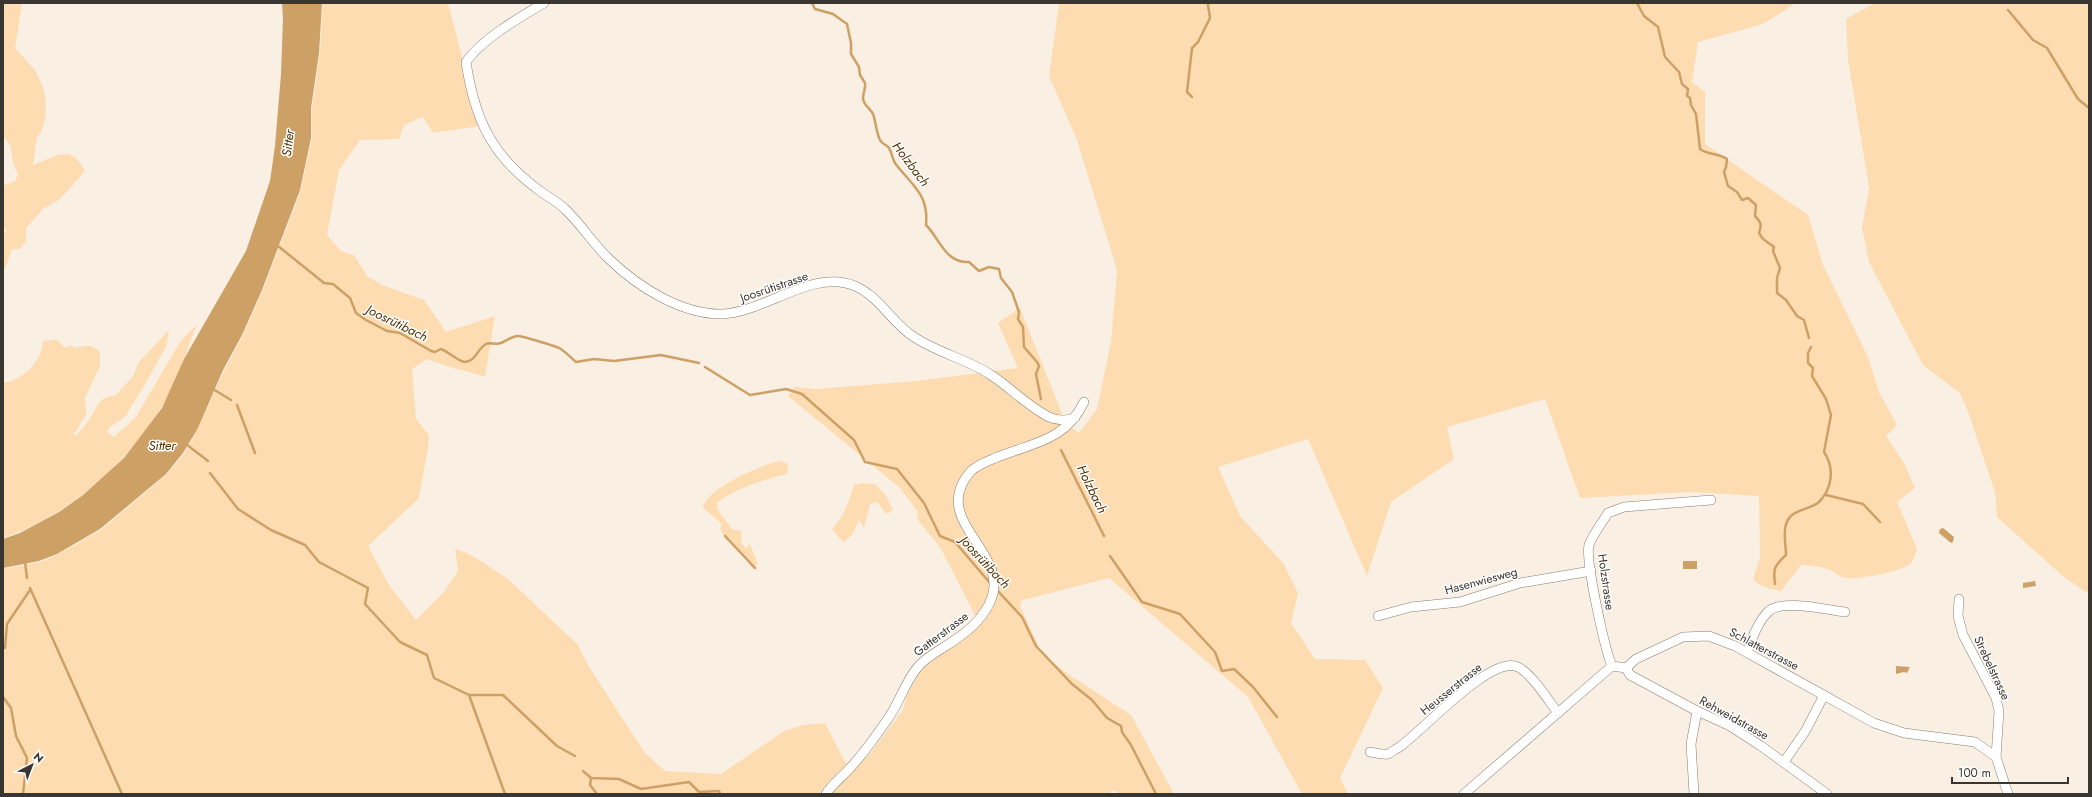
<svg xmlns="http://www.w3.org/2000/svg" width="2092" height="797" viewBox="0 0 2092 797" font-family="Jost,sans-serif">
	<rect width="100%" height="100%" fill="#f9efe2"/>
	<g fill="#fedcb2">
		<path d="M3 3H22L15 48 35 70 43 87 46 101 45 119 41 132 37 137 33 165C53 158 71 142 85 171L60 199 44 208 26 228V241L20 249H12L5 269 3 267V234L7 231 3 227V186L15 181 18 175 12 159 11 147 3 136Z"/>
		<path d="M323 3H448L480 126 433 133 423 117 404 125 399 139 360 140 339 170 327 235 341 251 354 255 367 276 382 285 424 300 446 332 495 316 485 377C464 370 447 367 427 359L412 369 416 419 429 435 428 448 419 498 368 546 389 585 416 620 444 592 458 571 455 549 467 553 481 561 508 579 578 645 589 667 645 753 665 771 721 774 784 731 804 725 825 723 845 762 850 767 823 794H3V569L40 562 57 555 101 530 167 474 184 454 198 428 224 371 243 335 263 290 301 190 312 138V108L320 53Z"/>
		<path d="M1059 3H1796L1763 24 1698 42 1692 82 1705 92V144L1808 215 1823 265 1868 357 1879 392 1897 425 1886 436 1904 463 1915 488 1897 502 1917 549C1915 554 1913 562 1909 565 1898 572 1854 581 1842 577 1839 576 1837 574 1834 572 1824 567 1812 565 1801 565L1781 591C1771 589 1759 587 1753 579L1760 558 1759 496 1691 492 1580 498 1545 399 1447 427 1454 459 1391 502 1367 576 1308 439 1218 467 1240 516 1283 563 1298 593 1291 623 1315 659 1365 660 1383 688 1340 778 1348 794H1302L1248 697 1109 578 1031 598 1022 600 1020 606 1042 654 1068 674 1131 715 1174 794H1118L1115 790 1108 794H830L852 768 870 754 903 710 906 697 918 675 935 656 974 631 985 621 976 617 940 547 917 519 918 512 900 488 788 396 795 387 816 389 916 381 1018 368 998 323 1020 308 1066 424 1079 433 1097 409 1111 342 1117 270 1077 140 1049 76Z"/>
		<polygon points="1875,3 2089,3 2089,594 2065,578 1997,517 1995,492 1969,414 1960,393 1923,365 1869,262 1862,228 1869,188 1848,59 1846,19"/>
		<path d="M197 324C186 352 177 383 161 408 125 466 67 516 3 538V383C6 382 9 382 12 381 30 372 41 360 43 341L57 340 64 347H68L71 345 76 348C87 345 92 345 100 352V366L85 398 86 415 74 434 76 436C81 429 88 423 92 415 98 405 101 395 115 396L133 376 139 362 169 330 166 347 145 384 125 417 110 427 107 432 114 437 136 417 180 342Z"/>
		<path d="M781 461 788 464 787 474C768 478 731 490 717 503L718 510 732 529 741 531 742 544 746 548 750 544 758 564 753 569 733 543 726 540 720 529 722 524 702 507C705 503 708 497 712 494 727 481 762 464 781 461Z"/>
		<path d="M862 483 875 484 886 496 893 510 886 514 877 502 870 504 864 528 859 520 852 535 844 542 839 538 832 529C844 518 849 500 854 485Z"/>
	</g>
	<g fill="#cda066">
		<polygon points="282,3 322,3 319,53 311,108 311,138 300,190 262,290 242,335 223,370 198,428 183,453 166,474 100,529 57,554 39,561 3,568 3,539 20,533 59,512 83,495 124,458 162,408 184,359 246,251 270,181 275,146 281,74 283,19"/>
		<polygon points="1943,528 1954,537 1953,542 1951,543 1939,533 1940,529"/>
		<rect x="1683" y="561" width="14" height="8"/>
		<polygon points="2035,581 2036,586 2023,588 2023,583"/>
		<polygon points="1896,666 1910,667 1907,673 1904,672 1896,674"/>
	</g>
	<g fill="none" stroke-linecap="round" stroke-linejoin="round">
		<g stroke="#cda066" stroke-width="2.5">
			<path d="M812 3 815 9 833 14 847 24 851 43V54L859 67 860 75 865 83C866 88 863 93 863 98 863 105 870 108 873 114 876 122 876 132 880 140 882 144 887 145 889 148 892 153 892 158 895 163 911 185 929 193 926 225 940 239 945 263 969 262L979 271 989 267 999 269 1001 278 1012 292 1019 312 1018 319 1023 327 1024 347 1037 362 1039 366 1036 374 1041 399"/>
			<path d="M1637 3 1644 16 1658 27 1665 57 1679 72 1682 84 1688 89 1687 96 1690 98 1691 105 1696 114 1700 149C1708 155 1718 153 1727 159L1726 167 1724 172 1728 186 1737 192 1742 200 1748 198 1756 205 1755 216C1761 222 1762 225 1759 233L1763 239 1774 247 1773 251 1780 268 1777 278V293L1786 300 1797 316 1804 320 1809 338"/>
			<polyline points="2008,10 2033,40 2047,48 2078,99 2089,108"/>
			<polyline points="1192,97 1187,92 1192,48 1198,42 1210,18 1208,5"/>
			<path d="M278 246 324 283 333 284 350 298 356 313 366 320 387 331 400 333 431 351 435 352 441 349C449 352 459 362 465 362 476 361 478 348 486 344 490 342 496 345 501 343 506 341 512 336 518 336 522 336 555 346 559 348 565 351 571 358 576 362L594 359 614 361 661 355 699 363"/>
			<polyline points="705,367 750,395 786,389 802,394 854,440 865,462 897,469 924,503 940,536 955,542 990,583"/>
			<polyline points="213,389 231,400"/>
			<polyline points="237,405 255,453"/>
			<polyline points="186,444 208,461"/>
			<polyline points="1061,450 1104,536"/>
			<polyline points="210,473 238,509 271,530 305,545 319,562 368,588 365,604 400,642 427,655 434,678 469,695 503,695 557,746 575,756"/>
			<polyline points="1826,495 1863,504 1880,522"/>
			<polyline points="725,536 755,568"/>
			<polyline points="1110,556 1142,602 1180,614 1215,652 1222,671 1234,669 1253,687 1277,717"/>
			<polyline points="25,562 27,578"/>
			<path d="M1775 584C1773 569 1774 566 1786 555 1786 544 1781 525 1791 516 1798 509 1811 509 1819 502 1832 489 1835 468 1824 452L1831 415 1826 399 1812 376 1813 368 1808 363V353L1811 347"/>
			<polyline points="30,588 122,794"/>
			<polyline points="995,588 1022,617 1036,646 1072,684 1092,700 1107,718 1121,726 1122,732 1131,745 1156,794"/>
			<polyline points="5,648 7,624 30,590"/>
			<polyline points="469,695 505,794"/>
			<polyline points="3,697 11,708 16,736 27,758 23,794"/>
			<polyline points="583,771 591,778 619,779 641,789 689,782 699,792 719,791 720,794"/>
			<polyline points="591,778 590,785 597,794"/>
		</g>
		<defs>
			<g id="minor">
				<path d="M544 3C520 17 482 39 466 62 470 89 478 120 493 143 505 162 522 178 540 191 548 197 558 202 565 209 581 224 593 244 609 259 638 287 682 315 723 314 765 312 814 268 855 286 879 296 892 323 914 337 938 353 967 359 991 375 1011 388 1027 406 1049 417 1058 421 1065 421 1075 418"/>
				<polyline points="1959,599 1958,616 1963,635 1996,698 1999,711 1996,757 2008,794"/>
				<polyline points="1378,616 1411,607 1460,602 1520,583 1591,571"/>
				<path d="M1747 652C1752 639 1758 621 1769 611 1783 599 1827 610 1845 612"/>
				<path d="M1612 666C1605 650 1585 560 1589 545 1593 534 1602 523 1608 513L1624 507 1711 500"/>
				<polyline points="1626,668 1636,659 1683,637 1709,636 1735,646 1874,723 1904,733 1975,742 1996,757"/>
				<polyline points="1626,668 1630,675 1697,711 1730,726 1761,746 1827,794"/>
				<path d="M1370 752C1375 753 1383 755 1388 754 1391 753 1395 749 1398 748 1422 732 1491 654 1518 667 1532 674 1548 700 1558 713"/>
				<polyline points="1784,762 1806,730 1824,695"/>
				<path d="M826 794C832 784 842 777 850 768 864 753 876 736 887 720 899 704 904 684 917 668 923 660 933 654 941 649 962 636 984 621 992 597 1008 551 928 519 971 471 977 465 988 461 995 458 1031 443 1065 442 1084 402"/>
				<polyline points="1464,794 1612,666 1626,668"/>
				<polyline points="1694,794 1691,744 1697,711"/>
			</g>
		</defs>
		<use href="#minor" stroke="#877e72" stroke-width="10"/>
		<use href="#minor" stroke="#fff" stroke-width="9"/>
	</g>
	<g text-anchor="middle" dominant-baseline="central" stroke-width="3" stroke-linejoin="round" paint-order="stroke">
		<g font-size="12" fill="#393530" stroke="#fefefe">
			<text transform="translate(774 287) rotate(-19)">Joosrütistrasse</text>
			<text transform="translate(1481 581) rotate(-15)">Hasenwiesweg</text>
			<text transform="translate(1606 582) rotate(82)">Holzstrasse</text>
			<text transform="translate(941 634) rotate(-37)">Gatterstrasse</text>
			<text transform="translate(1764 649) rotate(28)">Schlatterstrasse</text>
			<text transform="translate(1992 668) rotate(65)">Strebelstrasse</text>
			<text transform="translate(1451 689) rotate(-39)">Heusserstrasse</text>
			<text transform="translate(1734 718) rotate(29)">Rehweidstrasse</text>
		</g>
		<g font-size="13" font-style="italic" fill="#4f3100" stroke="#fefefe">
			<text transform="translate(288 143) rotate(-83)">Sitter</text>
			<text transform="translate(911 164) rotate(53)">Holzbach</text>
			<text transform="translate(397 323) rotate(26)">Joosrütibach</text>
			<text x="162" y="445">Sitter</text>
			<text transform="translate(1092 489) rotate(64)">Holzbach</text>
			<text transform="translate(985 562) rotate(47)">Joosrütibach</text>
		</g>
	</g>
	<rect width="2092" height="797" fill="none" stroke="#393530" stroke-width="8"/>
	<g transform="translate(32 765) rotate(42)" stroke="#fefefe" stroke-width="3" paint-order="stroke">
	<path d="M0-3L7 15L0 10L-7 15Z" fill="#393530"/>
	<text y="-6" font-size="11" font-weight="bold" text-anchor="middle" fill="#393530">N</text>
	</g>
	<path d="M1952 777v6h116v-6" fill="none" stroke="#393530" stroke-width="2"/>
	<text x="1958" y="777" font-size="12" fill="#393530" stroke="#fefefe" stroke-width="3" paint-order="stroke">100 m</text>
</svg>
